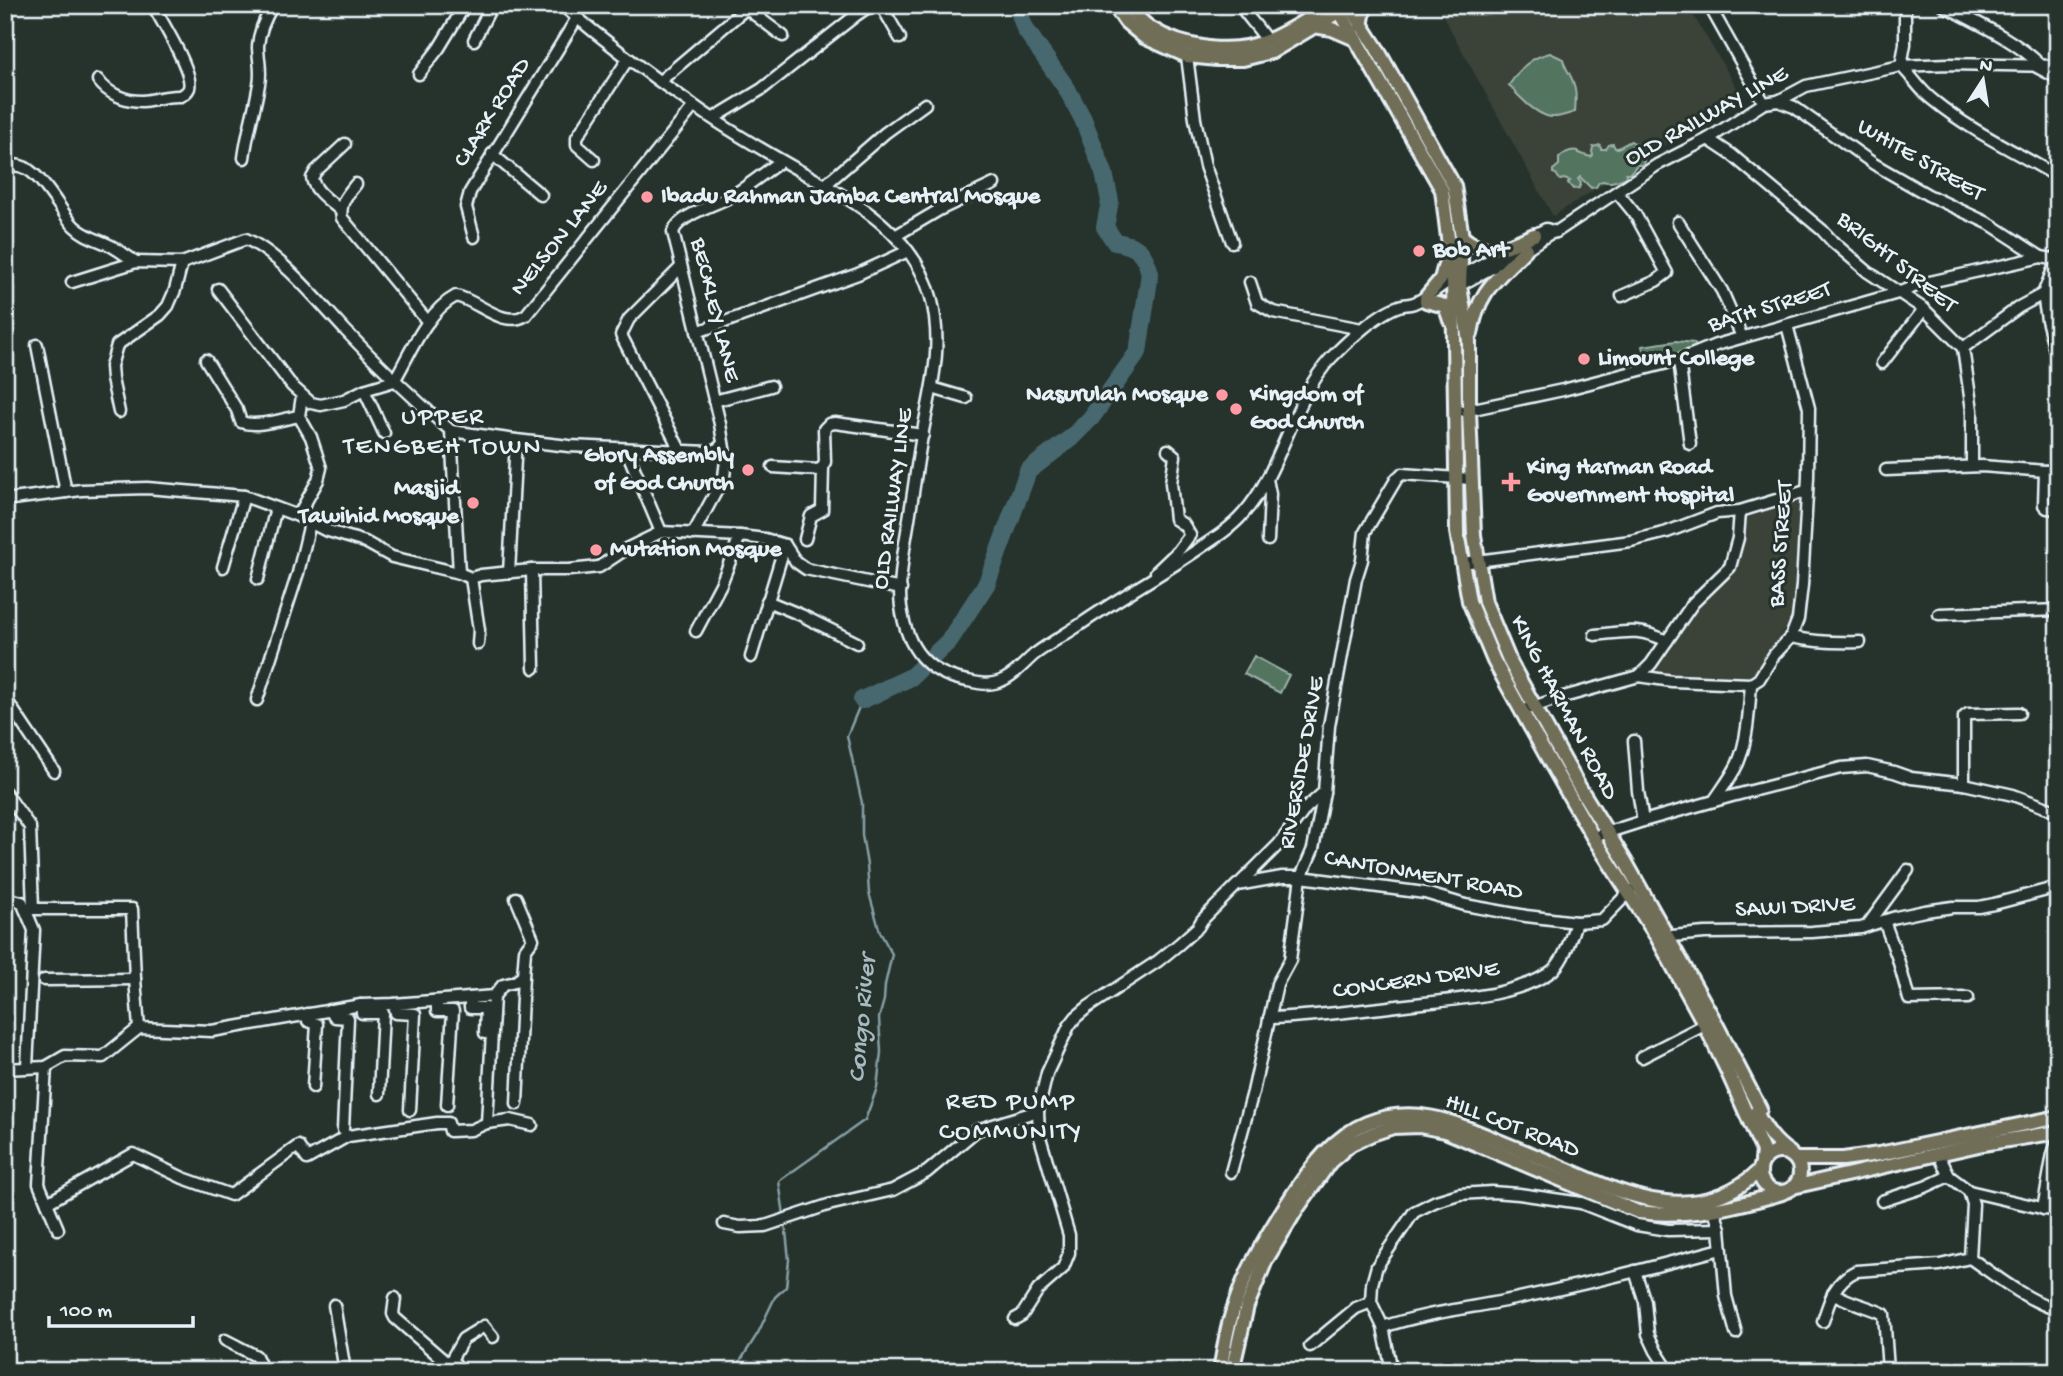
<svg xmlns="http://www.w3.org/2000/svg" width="2063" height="1376" viewBox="0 0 2063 1376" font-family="'Gochi Hand',sans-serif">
	<rect width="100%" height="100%" fill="#26332d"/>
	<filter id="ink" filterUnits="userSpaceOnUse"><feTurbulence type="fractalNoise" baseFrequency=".0143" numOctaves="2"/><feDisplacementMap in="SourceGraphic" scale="14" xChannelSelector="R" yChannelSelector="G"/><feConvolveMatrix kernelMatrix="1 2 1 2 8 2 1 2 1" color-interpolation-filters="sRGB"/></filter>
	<g filter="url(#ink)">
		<g fill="#3b4239">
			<polygon points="1437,5 1687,5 1742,96 1553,216"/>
			<polygon points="1800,494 1800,560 1795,615 1751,679 1645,675 1726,572 1741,511"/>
		</g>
		<g fill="#53745e" stroke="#9eb2ab" stroke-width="2">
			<path d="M1550 53 1563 59C1564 66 1567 69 1570 75 1577 88 1576 98 1575 112 1568 114 1559 118 1551 117 1536 115 1518 96 1509 85 1521 68 1529 58 1550 53Z"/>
			<path d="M1631 141 1638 145 1647 146 1643 165H1637L1630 173H1626L1627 177C1619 180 1610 184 1603 181L1599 182 1596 187 1591 188 1580 177 1578 179 1581 183 1579 188 1573 189 1568 183 1570 181 1564 179 1560 180 1556 174 1553 173V170L1559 165V158C1564 153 1571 149 1578 151V153L1591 157 1593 155 1592 152 1593 147 1600 145 1601 149H1606L1609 145 1613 144 1615 148H1618Z"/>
			<polygon points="1676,341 1694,343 1699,352 1633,368 1636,361 1645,357 1642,346"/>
			<polygon points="1254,656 1289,675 1280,693 1244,674"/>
		</g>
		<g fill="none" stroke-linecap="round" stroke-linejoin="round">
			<g stroke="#879fa5" stroke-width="2.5">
				<polyline points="784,1215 779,1181 865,1120 877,1088 881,1052 879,1018 884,1000 885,985 892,954 880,932 869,893 867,865 862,835 862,803 847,736 862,700"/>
				<polyline points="734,1371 758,1333 775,1297 786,1287 789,1260 785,1222"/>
			</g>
			<path stroke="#47686e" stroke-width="18" d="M862 700 911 677 949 641 987 583 1028 471 1071 438 1091 418 1138 352 1150 273C1144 251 1137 245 1115 242L1105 227 1110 201 1104 173 1083 119 1067 89 1025 29 1017 5"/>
			<defs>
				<g id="minor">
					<path d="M562 5C604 41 648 74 693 105 722 126 754 145 786 163 843 196 912 227 931 297 944 347 931 388 922 436 916 469 912 503 906 537 903 555 898 589 901 607 907 648 926 674 968 681 982 684 992 686 1005 679 1017 673 1025 662 1035 654 1050 643 1066 634 1081 624 1120 597 1161 575 1200 548 1215 538 1231 528 1243 514 1282 471 1292 400 1331 358 1346 342 1378 313 1399 306 1404 304 1409 305 1414 303 1428 298 1441 286 1453 278L1459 277 1508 250"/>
					<polyline points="881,5 900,38"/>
					<path d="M1240 5C1248 18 1259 28 1267 41"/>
					<polyline points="1709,5 1764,103"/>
					<path d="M1905 5V44L1901 66C1913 77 1920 91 1934 101 1972 132 2017 152 2058 177"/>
					<path d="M1943 5C1979 24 2012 38 2042 66"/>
					<polyline points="746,8 783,36"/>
					<polyline points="474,40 492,5"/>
					<polyline points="1187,56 1195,119 1205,166 1232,242"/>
					<polyline points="2037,67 2058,78"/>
					<polyline points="419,74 439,48 465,5"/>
					<path d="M98 80C108 94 125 101 142 101 157 100 165 95 181 96 185 93 187 93 189 88 194 72 161 21 153 5"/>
					<polyline points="660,81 750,5"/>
					<polyline points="1778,101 1794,107 1874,164 1928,195 1990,224 2041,257"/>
					<polyline points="714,118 762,89 855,16 871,5"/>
					<polyline points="1708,139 1732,155 1822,230 1833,242 1868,272 1924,309 1963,348 1972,410 1972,466"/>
					<polyline points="492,154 541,195"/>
					<path d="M244 158C247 133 255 109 259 84 262 71 258 59 258 46 259 31 265 18 273 5"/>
					<polyline points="594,160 577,145 577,137 628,59"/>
					<path d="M5 169C32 150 59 211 74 226 85 237 100 240 113 247 121 252 128 257 136 262"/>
					<path d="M356 184C347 195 339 203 342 218L428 322"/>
					<polyline points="825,185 885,133 925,104"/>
					<polyline points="1617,192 1635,214 1667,273 1656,281 1622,296"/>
					<path d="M340 210C330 201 314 191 312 178L316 171 345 144"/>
					<polyline points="1678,222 1722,291 1742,337"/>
					<polyline points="895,236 939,210 994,184"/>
					<polyline points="474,237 466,207 470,192 577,18"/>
					<polyline points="1530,237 1546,229 1556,232"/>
					<polyline points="2058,258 2043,294 2047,320 2058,362"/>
					<path d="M72 282 136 262 182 263 246 239C280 254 319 302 345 330 379 366 414 399 451 431L459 573"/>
					<polyline points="1250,282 1257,303 1273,312 1362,329"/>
					<polyline points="1455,288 1526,249 1549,234 1556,232 1657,165 1708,139 1764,103 1778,101 1806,86 1901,66 1948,64 2058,66"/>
					<polyline points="218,289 292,386 311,403 321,405 344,400 364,390 394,381"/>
					<polyline points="697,332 858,274 908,251"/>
					<polyline points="37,345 66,492"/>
					<polyline points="1963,348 2019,307 2043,294"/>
					<path d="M206 360 237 410 241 422C257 428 282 419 299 416"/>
					<polyline points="1679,360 1690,444"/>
					<polyline points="1882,363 1924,309"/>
					<path d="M394 381C411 352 426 312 456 296 479 301 503 329 526 315L694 106"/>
					<polyline points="932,388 966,398"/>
					<polyline points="364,390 384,433"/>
					<polyline points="714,401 771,386"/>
					<polyline points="1464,411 1563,390 1679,360 1716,345 1898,293 1921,284 2041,257 2058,260"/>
					<polyline points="119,412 112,379 111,366 117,345 160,315 168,306 175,290 182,263"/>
					<polyline points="451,431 516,440 569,446 709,452 716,450 723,444"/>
					<polyline points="626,449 661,532"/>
					<polyline points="680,450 621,335 629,319 681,267"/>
					<polyline points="773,467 818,470 823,467 825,462 824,429 829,424 835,423 923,435"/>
					<polyline points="1886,470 1982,466 2045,471 2058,470"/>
					<polyline points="2045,471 2044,505 2047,508 2058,509"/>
					<polyline points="1267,479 1270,494 1268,540"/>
					<polyline points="5,500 81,490 147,488 244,496 298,516 325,530 365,542 392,557 459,573 471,578 481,575 532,570 569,570 599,567 626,549 661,532 740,536 765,539 785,545 796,562 806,569 901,589"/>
					<polyline points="298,516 318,480 321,468 311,437 299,416 302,396"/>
					<path d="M693 534 724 477 726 460 720 424 673 232C679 215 715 205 730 197 748 186 764 173 781 161"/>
					<polyline points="805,539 811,516 822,510 823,467"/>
					<polyline points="1462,563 1631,541 1667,532 1717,513 1740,511 1806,491"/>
					<polyline points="223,567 244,496"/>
					<polyline points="532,570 534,668"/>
					<polyline points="1156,572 1178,551 1190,535 1184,525 1175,519 1171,483 1175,456 1168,450"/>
					<polyline points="509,573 516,440"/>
					<polyline points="471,578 479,630 478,644"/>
					<polyline points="258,579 276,508"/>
					<polyline points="767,601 801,615 857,643"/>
					<polyline points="1939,614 2058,610"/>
					<polyline points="696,631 721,584 740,536"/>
					<path d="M1595 635C1626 632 1637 627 1667 641"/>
					<path d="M1791 637C1814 642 1837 643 1860 642"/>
					<polyline points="751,657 785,545"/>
					<polyline points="1639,676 1651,664 1693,603 1730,567 1738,538 1740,511"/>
					<polyline points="5,698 54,771"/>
					<polyline points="257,700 298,573 310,523"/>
					<polyline points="1522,711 1556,699 1639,676 1672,681 1751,684 1759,679 1774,655 1791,637 1798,619 1802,585 1808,477 1809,408 1787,325"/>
					<polyline points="1634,741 1638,791 1643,821"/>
					<polyline points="1964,784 1964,717 1968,714 2019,713"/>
					<polyline points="5,792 30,827 33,909"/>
					<path d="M1714 801C1722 789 1732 776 1738 763 1748 739 1749 709 1751 684"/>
					<polyline points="1593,837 1643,821 1732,796 1841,768 1867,766 1894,772 1911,778 1964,784 2013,795 2058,812"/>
					<polyline points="1238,885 1279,844 1306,808 1324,792"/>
					<polyline points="5,898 22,902 34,930 27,1067"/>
					<polyline points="25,909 132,909 135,979 139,1028"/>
					<polyline points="1884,921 1898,959 1909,999 1968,998"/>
					<polyline points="1867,926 1896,917 1925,911 1953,907 1979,907 1994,904 2058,887"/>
					<polyline points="1661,937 1705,933 1812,932 1861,928 1867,926 1908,870"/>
					<polyline points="44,980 135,979"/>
					<polyline points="470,998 470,1008 486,1008 485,1033"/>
					<polyline points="437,1001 437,1011 453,1011 447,1105"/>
					<polyline points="394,1004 396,1013 415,1014 410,1110"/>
					<polyline points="361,1005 362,1013 383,1013 379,1094"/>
					<polyline points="329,1010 335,1017 348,1018 343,1130"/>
					<polyline points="307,1014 308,1021 317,1024 313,1087"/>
					<path d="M1269 1018C1312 1017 1354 1011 1397 1006 1440 1000 1519 998 1553 970 1565 959 1571 937 1576 922"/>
					<polyline points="1642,1057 1710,1022"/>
					<polyline points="46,1067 39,1184 58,1229"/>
					<polyline points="5,1069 46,1067 65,1056 103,1057 139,1028 212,1031 361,1005 394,1004 494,996 503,985 515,982 523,976 525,950 533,939 516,898"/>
					<polyline points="517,1104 523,976"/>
					<polyline points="487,1123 494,996"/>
					<path d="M1939 1155 1949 1176 1969 1191 1973 1204 1970 1258C1997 1277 2026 1300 2058 1310"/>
					<polyline points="1231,1172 1253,1092 1277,984 1290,960 1301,877 1313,849 1324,792 1329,726 1356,579 1362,560 1365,532 1397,478 1402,474 1471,479"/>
					<polyline points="1969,1191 2058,1212"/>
					<polyline points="1882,1201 1925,1187 1949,1176"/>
					<polyline points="47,1203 133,1154 183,1178 231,1195 298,1146 307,1159 348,1136 437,1123 448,1123 450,1131 471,1130 487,1123 510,1120 532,1125"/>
					<polyline points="2043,1209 2053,1154 2058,1139"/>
					<polyline points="1714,1210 1720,1229 1726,1296 1736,1333"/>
					<polyline points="724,1224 740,1227 765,1226 828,1205 893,1190 927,1172 977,1130 1038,1111"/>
					<polyline points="1635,1271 1645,1302 1648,1334 1656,1351 1669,1371"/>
					<path d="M1833 1293C1849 1303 1867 1306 1884 1314L1888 1370"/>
					<polyline points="395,1298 393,1314 395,1318 447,1363"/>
					<polyline points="334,1305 345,1371"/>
					<polyline points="1015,1319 1022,1315 1038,1290 1063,1268 1069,1253 1069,1235 1039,1134 1038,1111 1047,1073 1069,1026 1076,1017 1088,1007 1158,961 1179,944 1198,927 1202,920 1237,885 1282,877 1301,877 1425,893 1465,905 1526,916 1576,922 1602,920 1631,890"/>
					<path d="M1823 1321C1830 1299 1835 1281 1856 1271L1940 1265 1970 1258"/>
					<path d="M1383 1327C1428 1312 1473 1308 1519 1298 1586 1284 1654 1267 1721 1249"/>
					<polyline points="225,1340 256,1356 263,1371"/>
					<polyline points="1310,1346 1356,1308 1371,1302"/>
					<polyline points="451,1360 462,1371"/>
					<polyline points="435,1371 451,1360 463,1339 484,1326 493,1337"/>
					<polyline points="1392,1371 1383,1327 1371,1302 1372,1284 1377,1266 1414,1212 1436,1201 1459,1194 1492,1192 1519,1194 1581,1203 1637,1225 1668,1230 1720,1229"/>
				</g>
				<g id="major">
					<polyline points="1114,5 1126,22 1144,37 1187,56 1217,59 1243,59 1271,52 1345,8"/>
					<path d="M1127 5C1134 13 1141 22 1150 28 1183 49 1233 56 1269 40 1290 31 1310 18 1330 5"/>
					<polyline points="1336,5 1442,190 1453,278 1457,532 1469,601 1494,661 1546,755 1593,837 1657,937 1705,1025 1726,1068 1763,1151 1762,1160"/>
					<path d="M1349 5 1376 47 1454 186 1462 237 1460 286 1469 341V410L1474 535 1485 602 1510 662 1578 785 1625 861 1714 1020 1760 1109 1756 1112C1765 1129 1774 1142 1790 1153"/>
					<polyline points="1314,26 1332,29 1353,38"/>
					<polyline points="1361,26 1365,5"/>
					<path d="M1462 237C1491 259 1504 247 1534 235"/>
					<polyline points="1426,297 1441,279 1447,257"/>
					<polyline points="1426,301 1445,306 1450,320"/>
					<path d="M1471 334C1478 290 1497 279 1526 249"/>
					<circle cx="1780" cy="1172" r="20"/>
					<polyline points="1796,1159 1843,1159 1879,1154 2058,1117"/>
					<polyline points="1797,1186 1983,1144 2058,1132"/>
					<path d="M1220 1371C1223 1355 1225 1339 1229 1324 1241 1277 1266 1236 1292 1196 1311 1167 1334 1136 1367 1123 1413 1105 1451 1121 1494 1139 1517 1149 1540 1157 1563 1168 1629 1197 1697 1228 1760 1170"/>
					<path d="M1232 1371 1247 1306 1266 1260 1296 1210 1330 1162 1351 1144 1372 1134 1393 1127 1420 1126 1445 1131 1638 1212C1688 1218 1734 1207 1782 1193"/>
				</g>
			</defs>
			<use href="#minor" stroke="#e8f1f8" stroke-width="15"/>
			<use href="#major" stroke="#e8f1f8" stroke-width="18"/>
			<use href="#minor" stroke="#26332d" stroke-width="10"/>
			<use href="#major" stroke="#716e59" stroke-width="12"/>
		</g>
	</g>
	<g fill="#ff9aa2" stroke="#26332d" stroke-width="2.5">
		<circle cx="647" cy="197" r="7"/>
		<circle cx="1419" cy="251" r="7"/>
		<circle cx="1584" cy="359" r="7"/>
		<circle cx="1222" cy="395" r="7"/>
		<circle cx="1236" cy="409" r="7"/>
		<circle cx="748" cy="470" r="7"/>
		<path d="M1507.5 471.5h7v7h7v7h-7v7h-7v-7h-7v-7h7z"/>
		<circle cx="473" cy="503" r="7"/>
		<circle cx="596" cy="550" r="7"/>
	</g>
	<g text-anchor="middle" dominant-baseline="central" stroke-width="6" stroke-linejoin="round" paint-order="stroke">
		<g font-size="24" fill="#e8f1f8" stroke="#26332d">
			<text transform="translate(493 113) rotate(-58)">CLARK ROAD</text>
			<text transform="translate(1707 117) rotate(-29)">OLD RAILWAY LINE</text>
			<text transform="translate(1920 161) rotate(30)">WHITE STREET</text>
			<text transform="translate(560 239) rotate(-51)">NELSON LANE</text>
			<text transform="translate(1896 263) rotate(39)">BRIGHT STREET</text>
			<text transform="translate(1770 308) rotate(-17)">BATH STREET</text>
			<text transform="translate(714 310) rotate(76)">BECKLEY LANE</text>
			<text transform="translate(894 499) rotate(-82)">OLD RAILWAY LINE</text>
			<text transform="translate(1782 544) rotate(-86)">BASS STREET</text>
			<text transform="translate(1563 708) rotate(62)">KING HARMAN ROAD</text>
			<text transform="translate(1303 763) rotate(-80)">RIVERSIDE DRIVE</text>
			<text transform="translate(1423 876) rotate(10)">CANTONMENT ROAD</text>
			<text transform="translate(1795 908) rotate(-3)">SAWI DRIVE</text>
			<text transform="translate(1416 981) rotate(-8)">CONCERN DRIVE</text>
			<text transform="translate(1512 1127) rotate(21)">HILL COT ROAD</text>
		</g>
		<g font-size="24" font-weight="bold" fill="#e8f1f8" stroke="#26332d" text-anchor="start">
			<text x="661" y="197">Ibadu Rahman Jamba Central Mosque</text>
			<text x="1433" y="251">Bob Art</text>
			<text x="1598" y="359">Limount College</text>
			<text x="1208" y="395" text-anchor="end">Nasurulah Mosque</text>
			<text x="1250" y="395">Kingdom of<tspan x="1250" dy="28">God Church</tspan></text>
			<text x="734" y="456" text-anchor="end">Glory Assembly<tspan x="734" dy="28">of God Church</tspan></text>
			<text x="1527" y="468">King Harman Road<tspan x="1527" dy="28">Government Hospital</tspan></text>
			<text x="459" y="489" text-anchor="end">Masjid<tspan x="459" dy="28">Tawihid Mosque</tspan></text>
			<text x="610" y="550">Mutation Mosque</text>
		</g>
		<g font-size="26" letter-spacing="2" fill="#e8f1f8" stroke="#26332d">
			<text x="443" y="418">UPPER<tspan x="443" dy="30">TENGBEH TOWN</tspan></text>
			<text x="1011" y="1103">RED PUMP<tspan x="1011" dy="30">COMMUNITY</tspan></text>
		</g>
		<g font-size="26" font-style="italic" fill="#a8bac1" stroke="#26332d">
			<text transform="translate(864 1019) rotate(-85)">Congo River</text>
		</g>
	</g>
	<rect width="2063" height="1376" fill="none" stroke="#26332d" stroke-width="28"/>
	<rect x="14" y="14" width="2035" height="1348" fill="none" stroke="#e8f1f8" stroke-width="2.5" filter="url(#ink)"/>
	<g transform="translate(1983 80) rotate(12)" stroke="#26332d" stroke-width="5" paint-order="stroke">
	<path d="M0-5L12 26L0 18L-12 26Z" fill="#e8f1f8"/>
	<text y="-10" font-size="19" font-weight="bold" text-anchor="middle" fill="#e8f1f8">N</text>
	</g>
	<path d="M49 1316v10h144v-10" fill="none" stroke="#e8f1f8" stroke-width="3.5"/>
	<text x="60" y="1316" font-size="21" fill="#e8f1f8" stroke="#26332d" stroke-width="5" paint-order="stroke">100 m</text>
</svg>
